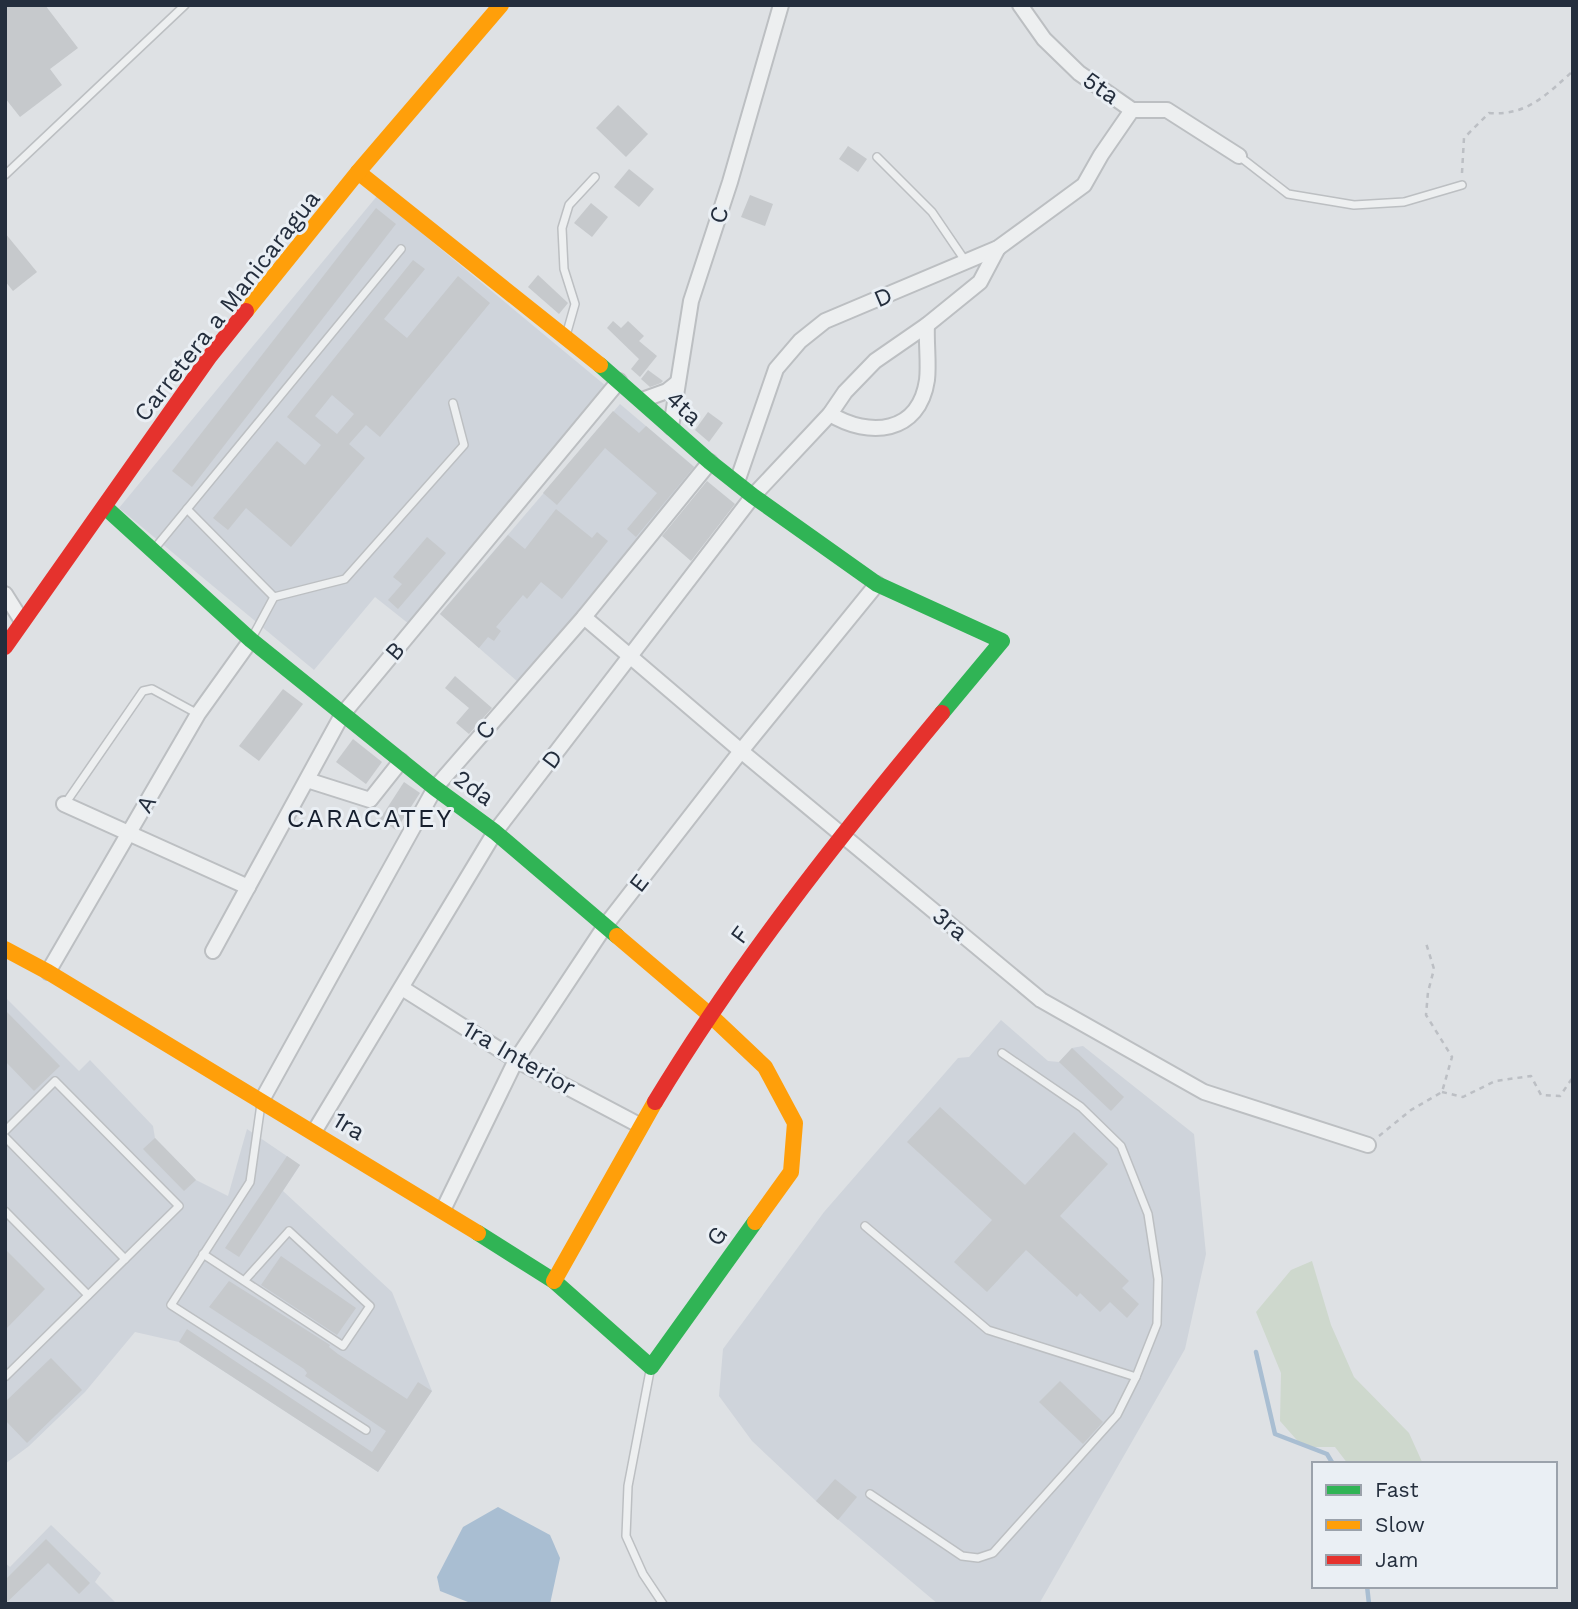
<svg xmlns="http://www.w3.org/2000/svg" width="1578" height="1609" viewBox="0 0 1578 1609" font-family="'Work Sans',sans-serif">
	<rect width="100%" height="100%" fill="#dee1e4"/>
	<g fill="#cfd4db">
		<polygon points="377,196 606,386 409,624 375,597 314,670 119,508"/>
		<polygon points="620,404 698,470 518,682 440,614"/>
		<polygon points="5,997 79,1071 90,1060 153,1126 155,1138 196,1180 228,1196 247,1129 300,1165 283,1191 392,1292 432,1391 378,1472 179,1342 135,1332 85,1392 29,1446 5,1464"/>
		<polygon points="1001,1020 1048,1061 1059,1062 1072,1048 1083,1046 1194,1134 1206,1254 1185,1349 1039,1604 938,1604 816,1501 752,1441 719,1396 723,1349 824,1212 958,1058 969,1057"/>
		<polygon points="51,1525 101,1573 95,1582 117,1604 5,1604 5,1563 10,1567"/>
	</g>
	<polygon fill="#ced8cd" points="1312,1261 1331,1325 1354,1377 1409,1433 1423,1464 1348,1464 1335,1447 1303,1447 1280,1421 1281,1373 1256,1312 1291,1270"/>
	<polygon fill="#a9bed2" points="498,1507 550,1535 560,1558 550,1604 473,1604 440,1591 437,1577 463,1527"/>
	<g fill="none" stroke-linecap="round" stroke-linejoin="round">
		<g stroke="#a9bed2" stroke-width="4.5">
			<polyline points="1256,1352 1275,1434 1327,1454 1333,1464"/>
			<polyline points="1367,1586 1369,1604"/>
		</g>
	</g>
	<g fill="#c6c9cc" fill-rule="evenodd">
		<polygon points="5,5 45,5 78,48 50,69 62,85 20,117 5,98"/>
		<polygon points="618,105 648,134 626,157 596,128"/>
		<polygon points="848,146 867,159 858,172 839,159"/>
		<polygon points="629,169 654,189 639,207 614,187"/>
		<polygon points="750,195 773,204 765,226 741,217"/>
		<polygon points="591,203 608,217 592,237 574,223"/>
		<polygon points="376,208 396,224 192,487 172,471"/>
		<polygon points="5,233 37,272 13,291 5,281"/>
		<path d="M413 260 425 269 384 319 407 338 458 276 490 303 380 437 366 425 349 444 365 458 291 547 246 508 228 530 213 518 277 441 305 465 321 445 287 417ZM332 395 354 414 337 434 315 416Z"/>
		<polygon points="538,275 568,303 559,314 528,287"/>
		<polygon points="613,321 621,328 628,321 644,336 639,341 657,356 640,377 631,369 639,359 607,328"/>
		<polygon points="648,370 663,381 661,383 650,387 641,379"/>
		<polygon points="613,411 639,433 646,426 694,467 636,537 627,529 657,493 605,448 557,505 543,493"/>
		<polygon points="708,412 723,423 709,442 695,430"/>
		<polygon points="707,481 735,504 691,561 662,536"/>
		<polygon points="556,509 592,538 597,532 608,541 562,599 541,582 527,599 523,595 496,627 501,631 494,641 488,637 479,648 440,614 508,535 525,549"/>
		<polygon points="427,537 446,553 398,609 388,600 402,584 393,577"/>
		<polygon points="455,676 492,708 469,734 456,723 469,708 445,688"/>
		<polygon points="283,689 303,704 259,761 239,746"/>
		<polygon points="353,739 382,762 366,784 336,762"/>
		<polygon points="404,782 420,793 396,830 380,819"/>
		<polygon points="5,1010 60,1066 34,1091 5,1061"/>
		<polygon points="1072,1048 1124,1097 1111,1111 1059,1062"/>
		<polygon points="940,1107 1025,1185 1074,1132 1108,1164 1060,1216 1129,1281 1122,1288 1139,1304 1127,1318 1110,1302 1100,1312 1080,1293 1077,1297 1026,1250 987,1292 954,1262 992,1220 907,1142"/>
		<polygon points="155,1138 196,1180 184,1191 143,1149"/>
		<polygon points="287,1156 300,1165 239,1257 225,1248"/>
		<polygon points="5,1249 45,1289 5,1330"/>
		<polygon points="281,1256 356,1308 337,1335 261,1285"/>
		<polygon points="229,1281 330,1345 329,1347 338,1354 407,1399 418,1382 432,1391 378,1472 179,1342 187,1329 372,1452 386,1431 305,1376 307,1373 304,1369 209,1307"/>
		<polygon points="51,1358 82,1390 27,1443 5,1420 5,1402"/>
		<polygon points="1060,1381 1103,1422 1083,1444 1039,1402"/>
		<polygon points="835,1479 857,1497 838,1520 816,1501"/>
		<polygon points="46,1539 90,1583 79,1594 48,1563 5,1604 5,1580"/>
	</g>
	<g fill="none" stroke-linecap="round" stroke-linejoin="round">
		<defs>
			<g id="lane">
				<polyline points="1239,156 1288,194 1354,205 1404,202 1462,185"/>
				<polyline points="877,157 932,212 966,262"/>
				<polyline points="5,175 185,5"/>
				<polyline points="567,332 575,304 564,269 562,228 569,205 595,177"/>
				<polyline points="187,509 274,597 345,579 464,445 453,403"/>
				<polyline points="155,548 401,249"/>
				<polyline points="253,636 274,597"/>
				<polyline points="65,804 143,691 152,689 198,714"/>
				<polyline points="261,1104 250,1182 171,1305 366,1430"/>
				<polyline points="5,1131 55,1081 179,1206 5,1377"/>
				<polyline points="5,1137 125,1259"/>
				<polyline points="5,1211 88,1295"/>
				<polyline points="865,1226 988,1330 1136,1377"/>
				<polyline points="203,1254 343,1346 370,1306 289,1231 244,1281"/>
				<polyline points="650,1371 628,1486 626,1536 643,1574 663,1604"/>
				<polyline points="870,1494 962,1556 978,1558 993,1553 1117,1415 1136,1377 1157,1324 1158,1279 1148,1214 1121,1146 1081,1107 1002,1053"/>
			</g>
			<g id="street">
				<polyline points="1020,5 1044,39 1079,73 1132,110 1167,110 1239,156"/>
				<polyline points="642,400 667,391 677,383"/>
				<path d="M830 414C869 438 919 434 927 380 929 364 926 342 927 325"/>
				<polyline points="671,427 691,301 730,182 781,5"/>
				<polyline points="737,482 776,369 800,341 825,321 998,248 1084,185 1101,155 1132,110"/>
				<polyline points="5,594 22,621"/>
				<polyline points="584,617 741,751 1041,1000 1204,1092 1368,1145"/>
				<polyline points="307,780 370,800 401,761"/>
				<polyline points="64,804 248,887"/>
				<polyline points="213,951 342,715 619,381"/>
				<polyline points="48,972 198,714 251,640"/>
				<polyline points="402,988 516,1060 639,1125"/>
				<polyline points="262,1100 435,788 584,617 710,462"/>
				<polyline points="314,1132 495,832 753,496 830,414 845,392 875,361 927,325 980,282 998,248"/>
				<polyline points="443,1210 516,1060 605,926 741,751 877,584"/>
			</g>
		</defs>
		<use href="#lane" stroke="#bcbfc2" stroke-width="10"/>
		<use href="#street" stroke="#bcbfc2" stroke-width="18"/>
		<g stroke="#bcbfc4" stroke-width="2.5" stroke-dasharray="5 5" stroke-linecap="butt">
			<path d="M1462 173 1464 138 1489 113C1527 116 1546 95 1573 71"/>
			<polyline points="1442,1092 1463,1097 1495,1081 1531,1076 1541,1095 1560,1096 1573,1077"/>
			<polyline points="1379,1136 1411,1110 1442,1092 1452,1057 1426,1015 1428,992 1434,969 1426,943"/>
		</g>
		<use href="#lane" stroke="#edeff0" stroke-width="7"/>
		<use href="#street" stroke="#edeff0" stroke-width="14"/>
		<g stroke="#30b455" stroke-width="16">
			<polyline points="600,365 710,462 753,496 877,584 1002,641 942,713"/>
			<polyline points="105,507 251,640 435,788 495,832 617,936"/>
			<polyline points="478,1233 554,1281 651,1367 755,1222"/>
		</g>
		<g stroke="#ff9f0a" stroke-width="16">
			<polyline points="358,172 600,365"/>
			<polyline points="246,311 358,172 501,5"/>
			<polyline points="617,936 710,1015 765,1067 795,1123 791,1172 755,1222"/>
			<polyline points="5,949 48,972 478,1233"/>
			<polyline points="554,1281 655,1102"/>
		</g>
		<g stroke="#e5322d" stroke-width="16">
			<polyline points="5,647 210,356 246,311"/>
			<path d="M655 1102C739 963 839 837 942 713"/>
		</g>
	</g>
	<g text-anchor="middle" dominant-baseline="central" stroke-width="6" stroke-linejoin="round" paint-order="stroke">
		<g font-size="24" fill="#242e3d" stroke="#eaeff4">
			<text transform="translate(1101 88) rotate(35)">5ta</text>
			<text transform="translate(719 215) rotate(-72)">C</text>
			<text transform="translate(883 297) rotate(-23)">D</text>
			<text transform="translate(227 306) rotate(-52)">Carretera a Manicaragua</text>
			<text transform="translate(684 408) rotate(43)">4ta</text>
			<text transform="translate(395 651) rotate(-50)">B</text>
			<text transform="translate(485 730) rotate(-49)">C</text>
			<text transform="translate(552 759) rotate(-53)">D</text>
			<text transform="translate(474 788) rotate(36)">2da</text>
			<text transform="translate(146 804) rotate(-60)">A</text>
			<text transform="translate(639 883) rotate(-52)">E</text>
			<text transform="translate(950 924) rotate(40)">3ra</text>
			<text transform="translate(740 935) rotate(-54)">F</text>
			<text transform="translate(519 1058) rotate(30)">1ra Interior</text>
			<text transform="translate(349 1126) rotate(31)">1ra</text>
			<text transform="translate(717 1236) rotate(-54)">G</text>
		</g>
		<g font-size="26" letter-spacing="2" fill="#161f2e" stroke="#eaeff4">
			<text x="370" y="818">CARACATEY</text>
		</g>
	</g>
	<rect width="1578" height="1609" fill="none" stroke="#242e3d" stroke-width="14"/>
	<rect x="1312" y="1462" width="245" height="126" fill="#eaeff4" stroke="#9ba2ab" stroke-width="2"/>
	<rect x="1326" y="1485" width="35" height="10" fill="#30b455" stroke="#9ba2ab" stroke-width="2"/>
	<text x="1375" y="1497" font-size="21" fill="#242e3d">Fast</text>
	<rect x="1326" y="1520" width="35" height="10" fill="#ff9f0a" stroke="#9ba2ab" stroke-width="2"/>
	<text x="1375" y="1532" font-size="21" fill="#242e3d">Slow</text>
	<rect x="1326" y="1555" width="35" height="10" fill="#e5322d" stroke="#9ba2ab" stroke-width="2"/>
	<text x="1375" y="1567" font-size="21" fill="#242e3d">Jam</text>
</svg>
